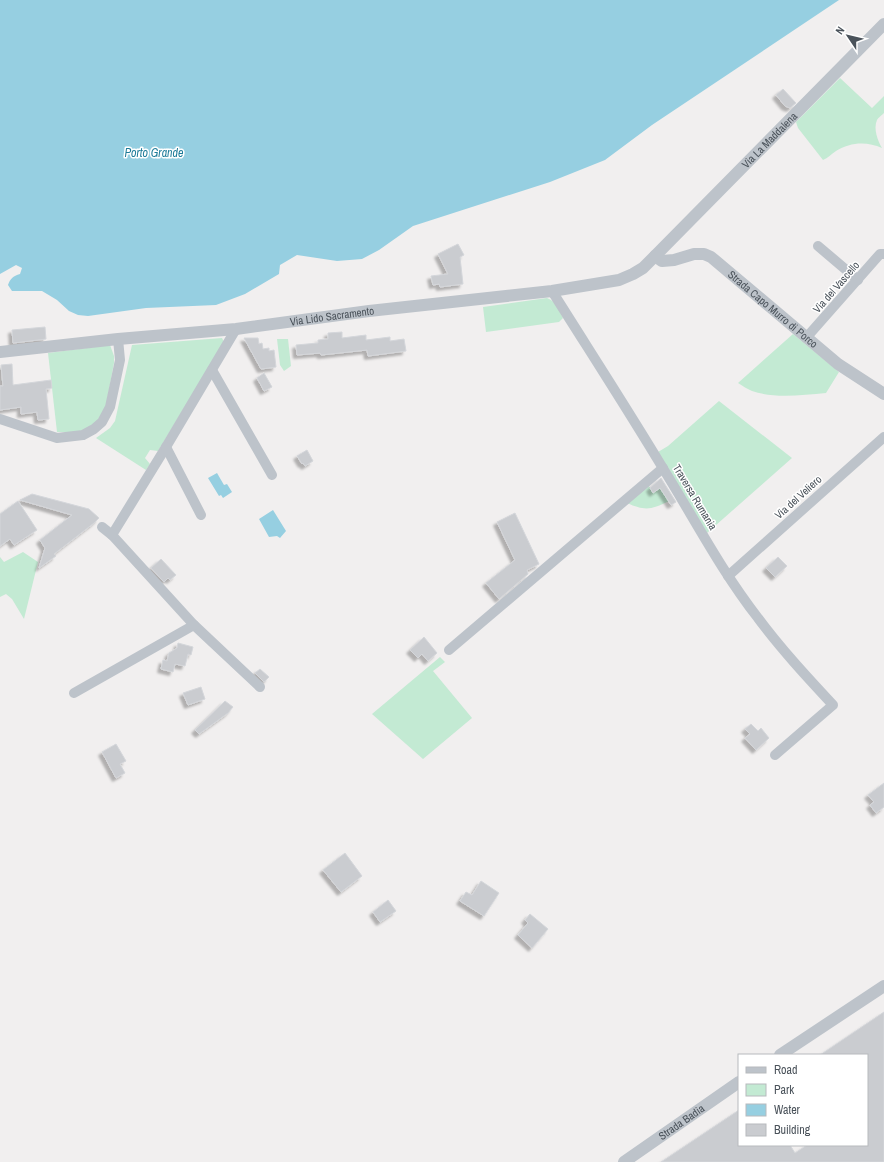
<svg xmlns="http://www.w3.org/2000/svg" width="884" height="1162" viewBox="0 0 884 1162" font-family="'Archivo Narrow',sans-serif">
	<defs>
		<filter id="shadow"><feDropShadow dx="-3.5" dy="3.5" stdDeviation="1" flood-color="#0004"/></filter>
	</defs>
	<rect width="100%" height="100%" fill="#f1efef"/>
	<g fill="#c3ead3">
		<path d="M840 78 872 108 884 96V113C882 115 878 118 877 120 873 129 878 141 882 148 867 141 850 142 836 151 831 154 828 158 823 160L798 128 796 122Z"/>
		<path d="M547 298C556 301 559 310 563 318L559 322 486 332 483 307Z"/>
		<path d="M793 334 839 372 826 393C802 395 775 399 752 391 747 389 743 386 738 383Z"/>
		<polygon points="222,338 224,342 158,451 150,450 145,458 150,464 146,470 96,438 110,428 115,421 132,345"/>
		<polygon points="277,339 288,339 291,366 284,371 280,365"/>
		<polygon points="110,345 114,356 114,363 105,411 96,422 84,430 75,432 57,432 48,353"/>
		<polygon points="719,401 792,458 707,533 658,452 668,446"/>
		<path d="M648 485 653 492 660 488 669 501C651 510 645 511 627 503Z"/>
		<polygon points="23,552 38,562 24,619 12,599 6,594 0,597 0,557 4,562"/>
		<polygon points="440,657 445,662 433,671 472,718 423,759 372,714"/>
	</g>
	<g fill="#96cfe1">
		<path d="M0 0H839L652 125 605 160 550 182 413 226 379 250 362 259 337 261 297 255 280 265 279 274 245 294 216 305 146 308 88 316 78 315 69 311 57 300 42 291H12L8 285C10 279 13 276 20 274L22 268 16 265 0 274Z"/>
		<polygon points="217,473 224,485 227,484 232,492 223,498 221,495 219,496 208,478"/>
		<polygon points="273,510 286,531 280,538 277,536 269,537 259,519"/>
	</g>
	<g fill="#caccd0" stroke="#d4d6da" filter="url(#shadow)">
		<polygon points="783,89 796,103 790,108 785,106 776,95"/>
		<polygon points="458,244 464,255 460,257 463,284 440,287 439,284 433,285 431,276 448,274 438,254"/>
		<polygon points="45,327 46,339 13,343 12,330"/>
		<polygon points="342,332 342,338 366,335 366,340 390,337 390,341 404,339 406,351 368,356 367,350 321,355 320,353 297,355 296,345 318,343 318,340 328,339 328,333"/>
		<polygon points="244,338 258,338 259,344 262,343 263,349 269,348 269,351 274,350 276,367 261,369"/>
		<polygon points="12,364 13,385 51,380 52,388 46,389 49,419 38,420 37,412 21,414 21,407 0,410 0,386 3,386 1,365"/>
		<polygon points="264,373 272,387 264,391 257,378"/>
		<polygon points="307,450 313,461 305,466 303,463 302,464 297,456"/>
		<polygon points="661,478 676,502 671,505 660,488 653,493 650,488"/>
		<polygon points="32,494 89,509 99,518 94,523 54,554 56,556 39,568 45,548 40,540 72,515 20,500"/>
		<polygon points="18,501 37,530 14,545 10,539 0,546 0,514"/>
		<polygon points="515,513 539,564 527,570 528,574 499,599 486,583 515,560 497,522"/>
		<polygon points="778,557 787,566 775,577 766,568"/>
		<polygon points="161,559 176,575 170,580 168,578 164,582 151,568"/>
		<polygon points="424,637 437,653 428,661 422,654 418,658 410,650"/>
		<polygon points="178,643 193,647 191,655 188,654 185,666 175,664 173,672 161,669 163,660 167,661 169,653 177,648"/>
		<polygon points="260,669 269,677 264,682 255,673"/>
		<polygon points="201,687 205,699 188,705 183,693"/>
		<polygon points="225,701 233,707 228,713 199,734 195,730"/>
		<polygon points="751,724 758,731 761,728 769,738 756,750 745,738 750,734 745,729"/>
		<polygon points="116,744 126,761 120,764 125,773 116,778 102,752"/>
		<polygon points="884,783 884,807 876,813 870,805 874,802 868,795"/>
		<polygon points="345,853 362,876 341,892 323,870"/>
		<polygon points="481,881 499,893 484,916 460,901 466,892 472,895"/>
		<polygon points="388,900 396,911 380,922 373,912"/>
		<polygon points="530,914 548,929 532,948 518,935 528,923 525,920"/>
		<polygon points="884,1012 884,1162 661,1162 739,1110 739,1145 790,1145 795,1153 807,1145 867,1145 867,1055 820,1055"/>
	</g>
	<g fill="none" stroke-linecap="round" stroke-linejoin="round">
		<g stroke="#bdc3ca" stroke-width="10">
			<polyline points="818,246 858,280"/>
			<path d="M552 291C589 350 628 410 664 470 695 520 722 572 758 618 781 649 807 677 833 705L775 755"/>
			<polyline points="236,329 166,447 112,535 194,625 260,687"/>
			<polyline points="806,338 880,254 884,254"/>
			<polyline points="212,370 272,475"/>
			<polyline points="0,419 57,438 83,435 94,429 102,422 110,407 120,360 118,339"/>
			<polyline points="166,447 201,515"/>
			<polyline points="102,527 112,535"/>
			<polyline points="728,576 884,437"/>
			<polyline points="449,650 663,468"/>
			<polyline points="74,693 194,625"/>
		</g>
		<g stroke="#bdc3ca" stroke-width="12">
			<path id="s1" d="M655 256 662 261 674 260 694 254H704L711 257 838 364 884 394"/>
			<path id="s2" d="M0 352 118 339 236 329 369 311 552 291 619 280 633 274 643 268 655 256 884 24"/>
			<polyline points="780,1055 884,986"/>
			<path id="s3" d="M624 1162 739 1082"/>
		</g>
	</g>
	<g text-anchor="middle" dominant-baseline="central" stroke-width="3" stroke-linejoin="round" paint-order="stroke">
		<g font-size="11" fill="#4a525a" stroke="#fff">
			<text stroke="none"><textPath href="#s2" startOffset="830">Via La Maddalena</textPath></text>
			<text transform="translate(836 287) rotate(-49)">Via del Vascello</text>
			<text stroke="none"><textPath href="#s1" startOffset="140">Strada Capo Murro di Porco</textPath></text>
			<text stroke="none"><textPath href="#s2" startOffset="334">Via Lido Sacramento</textPath></text>
			<text transform="translate(695 497) rotate(59)">Traversa Rumania</text>
			<text transform="translate(798 497) rotate(-42)">Via del Veliero</text>
			<text stroke="none"><textPath href="#s3" startOffset="70">Strada Badia</textPath></text>
		</g>
		<g font-size="12" font-style="italic" fill="#1e7c99" stroke="#fff">
			<text x="154" y="153">Porto Grande</text>
		</g>
	</g>
	<rect x="738" y="1054" width="130" height="92" fill="#ffffff" stroke="#b7babd"/>
	<rect x="746" y="1067" width="20" height="6" fill="#bdc3ca" stroke="#b7babd"/>
	<text x="774" y="1074" font-size="12" fill="#4a525a">Road</text>
	<rect x="746" y="1084" width="20" height="12" fill="#c3ead3" stroke="#b7babd"/>
	<text x="774" y="1094" font-size="12" fill="#4a525a">Park</text>
	<rect x="746" y="1104" width="20" height="12" fill="#96cfe1" stroke="#b7babd"/>
	<text x="774" y="1114" font-size="12" fill="#4a525a">Water</text>
	<rect x="746" y="1124" width="20" height="12" fill="#caccd0" stroke="#b7babd"/>
	<text x="774" y="1134" font-size="12" fill="#4a525a">Building</text>
	<g transform="translate(848 36) rotate(305)" stroke="#ffffff" stroke-width="3" paint-order="stroke">
	<path d="M0-3L7 15L0 10L-7 15Z" fill="#4a525a"/>
	<text y="-6" font-size="11" font-weight="bold" text-anchor="middle" fill="#4a525a">N</text>
	</g>
</svg>
